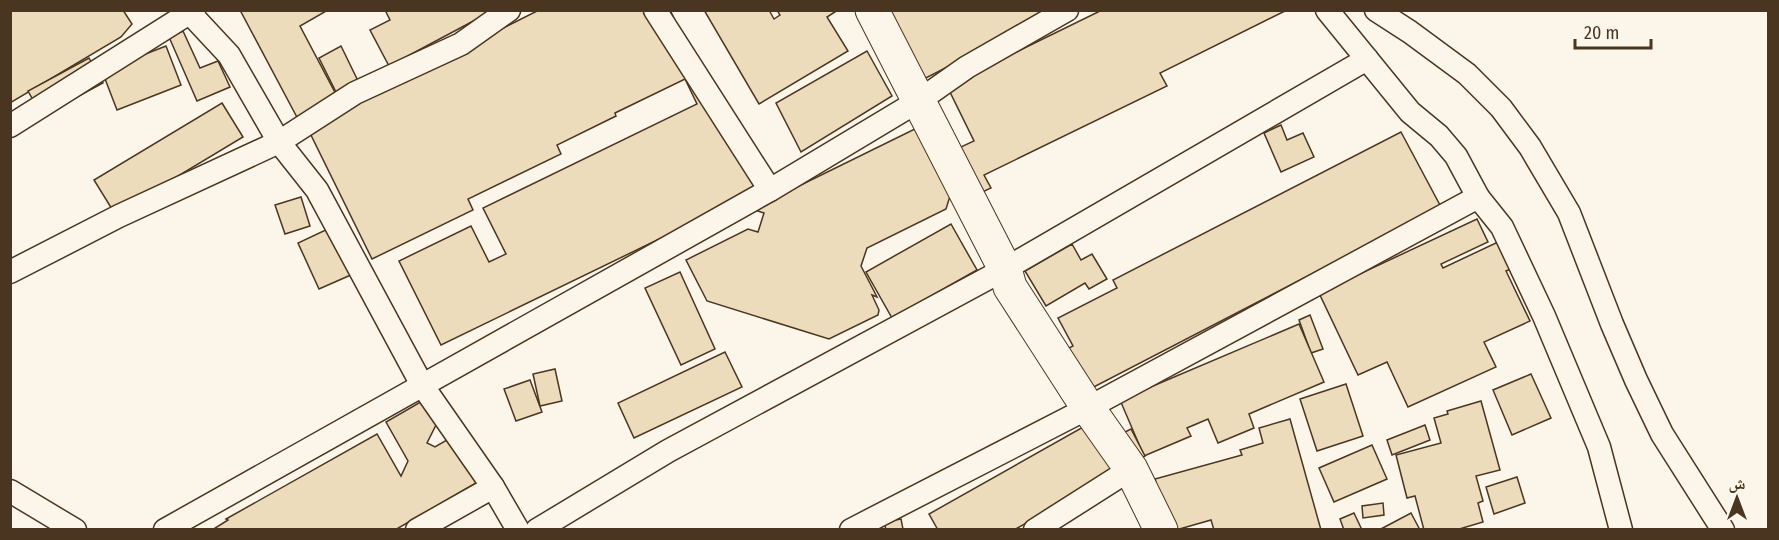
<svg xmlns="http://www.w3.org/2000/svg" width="1779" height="540" viewBox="0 0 1779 540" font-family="'Fira Sans Condensed','Noto Naskh Arabic',sans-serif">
	<rect width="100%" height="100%" fill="#fbf6e9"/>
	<g fill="#ecdcbc" stroke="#4a3520" stroke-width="1.5">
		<polygon points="10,10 123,10 132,24 121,37 10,103"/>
		<polygon points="240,10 328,10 300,26 339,100 299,121"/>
		<polygon points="385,10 494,10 389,66 370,30 390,20"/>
		<polygon points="539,10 670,10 758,191 441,345 399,261 471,226 489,262 506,254 483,208 697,104 685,79 615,113 616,116 557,145 561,154 468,199 473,210 372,259 307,127"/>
		<polygon points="704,10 769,10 774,19 780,15 777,10 838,10 827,17 848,51 759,104"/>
		<polygon points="882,10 1059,10 918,82"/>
		<polygon points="1102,10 1287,10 1160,73 1167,86 984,175 991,188 972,197 950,152 974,141 947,86"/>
		<polygon points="183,31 200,68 218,61 230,87 197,101 169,37"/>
		<polygon points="166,46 181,85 117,110 102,71"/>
		<polygon points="341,46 359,83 337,94 319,58"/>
		<polygon points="867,51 892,96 801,152 776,103"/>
		<polygon points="89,58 103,83 42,116 28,91"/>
		<polygon points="222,103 243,137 115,214 94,180"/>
		<polygon points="927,123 955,180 946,209 867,248 861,266 877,297 872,295 879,310 878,315 829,339 707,301 686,260 748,229 758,232 764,213 752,209"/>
		<polygon points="1281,125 1287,140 1303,133 1314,157 1281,172 1264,133"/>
		<polygon points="1401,132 1441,207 1088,390 1067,349 1073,346 1058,318 1117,288 1113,280"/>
		<polygon points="301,197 310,226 285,234 275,205"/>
		<polygon points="1477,219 1488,242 1441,264 1443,268 1498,242 1511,269 1506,271 1530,321 1484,342 1496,367 1408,407 1387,362 1358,375 1319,293"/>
		<polygon points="951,224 977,270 892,318 866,272"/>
		<polygon points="332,227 353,274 319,289 298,243"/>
		<polygon points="1072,244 1081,260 1092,254 1107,279 1089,289 1085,283 1046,306 1025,271"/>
		<polygon points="680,272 715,349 681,365 645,288"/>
		<polygon points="1310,315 1323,349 1311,353 1299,320"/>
		<polygon points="1299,324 1324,382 1249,414 1254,428 1218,443 1208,419 1187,428 1191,436 1144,456 1120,400"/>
		<polygon points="725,352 742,387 634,438 618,403"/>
		<polygon points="555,369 562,401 540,406 533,374"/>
		<polygon points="1531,374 1551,418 1512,435 1493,390"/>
		<polygon points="530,380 542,412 516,421 504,389"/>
		<polygon points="1346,384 1363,436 1317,451 1300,399"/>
		<polygon points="424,400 437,423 427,443 435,447 452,437 478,482 395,530 212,530 228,520 226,519 377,434 401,476 408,461 386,422"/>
		<polygon points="1481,401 1500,470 1476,476 1483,501 1478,503 1483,522 1456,530 1424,530 1415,496 1407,498 1396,455 1441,443 1434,418 1448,414 1447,411"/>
		<polygon points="1290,419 1321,530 1214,530 1211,520 1176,530 1169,530 1155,479 1242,455 1240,450 1263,443 1259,428"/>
		<polygon points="1092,422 1119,470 1014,530 938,530 929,514"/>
		<polygon points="1425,425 1430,440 1392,455 1387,440"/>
		<polygon points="1131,429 1145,456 1135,461 1121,434"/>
		<polygon points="1372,445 1387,479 1334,502 1319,468"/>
		<polygon points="1517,477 1525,503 1494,514 1486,487"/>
		<polygon points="1383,503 1384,515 1363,518 1362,506"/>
		<polygon points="1354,513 1362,530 1344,530 1340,519"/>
		<polygon points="1411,513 1420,530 1379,530"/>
		<polygon points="901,519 903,529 886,530 884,522"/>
	</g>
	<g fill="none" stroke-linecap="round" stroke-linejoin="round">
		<defs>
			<g id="street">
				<polyline points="187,10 229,55 279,142 317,190 422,385 493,487 518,530"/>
				<polyline points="655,10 770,190"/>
				<polyline points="1327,10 1410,112 1439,136 1456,156 1478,197"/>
				<polyline points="1376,10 1410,32 1467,74 1501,108 1530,147 1569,213 1612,324 1636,380 1662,434 1723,530"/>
				<polyline points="10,126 194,10"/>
				<polyline points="10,272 119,216 279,142 355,93 461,44 509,10"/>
				<polyline points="10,491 75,530"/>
				<polyline points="165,530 770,190 920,100 967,67 1067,10"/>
				<polyline points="417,530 493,487"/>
				<polyline points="537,530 668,451 1005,269 1367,59"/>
				<polyline points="851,530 1088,408 1478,197 1502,227 1544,316 1599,447 1621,530"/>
				<polyline points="1035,530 1131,469"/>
			</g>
			<polyline id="secondary" points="872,10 1005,269 1010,287 1088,408 1131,469 1161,530"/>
		</defs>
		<use href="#street" stroke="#4a3520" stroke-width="25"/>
		<use href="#secondary" stroke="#4a3520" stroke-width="35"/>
		<use href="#street" stroke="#fbf6e9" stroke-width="22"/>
		<use href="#secondary" stroke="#fbf6e9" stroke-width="33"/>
	</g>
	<rect width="1779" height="540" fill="none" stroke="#4a3520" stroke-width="24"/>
	<g transform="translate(1737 498)" stroke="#fbf6e9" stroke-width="4.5" paint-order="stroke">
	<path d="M0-4.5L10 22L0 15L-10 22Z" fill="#4a3520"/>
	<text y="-9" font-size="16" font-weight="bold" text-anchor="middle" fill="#4a3520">ش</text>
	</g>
	<path d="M1575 39v9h76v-9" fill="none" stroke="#4a3520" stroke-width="3"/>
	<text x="1584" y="39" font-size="18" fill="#4a3520" stroke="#fbf6e9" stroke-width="4.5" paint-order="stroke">20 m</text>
</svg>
